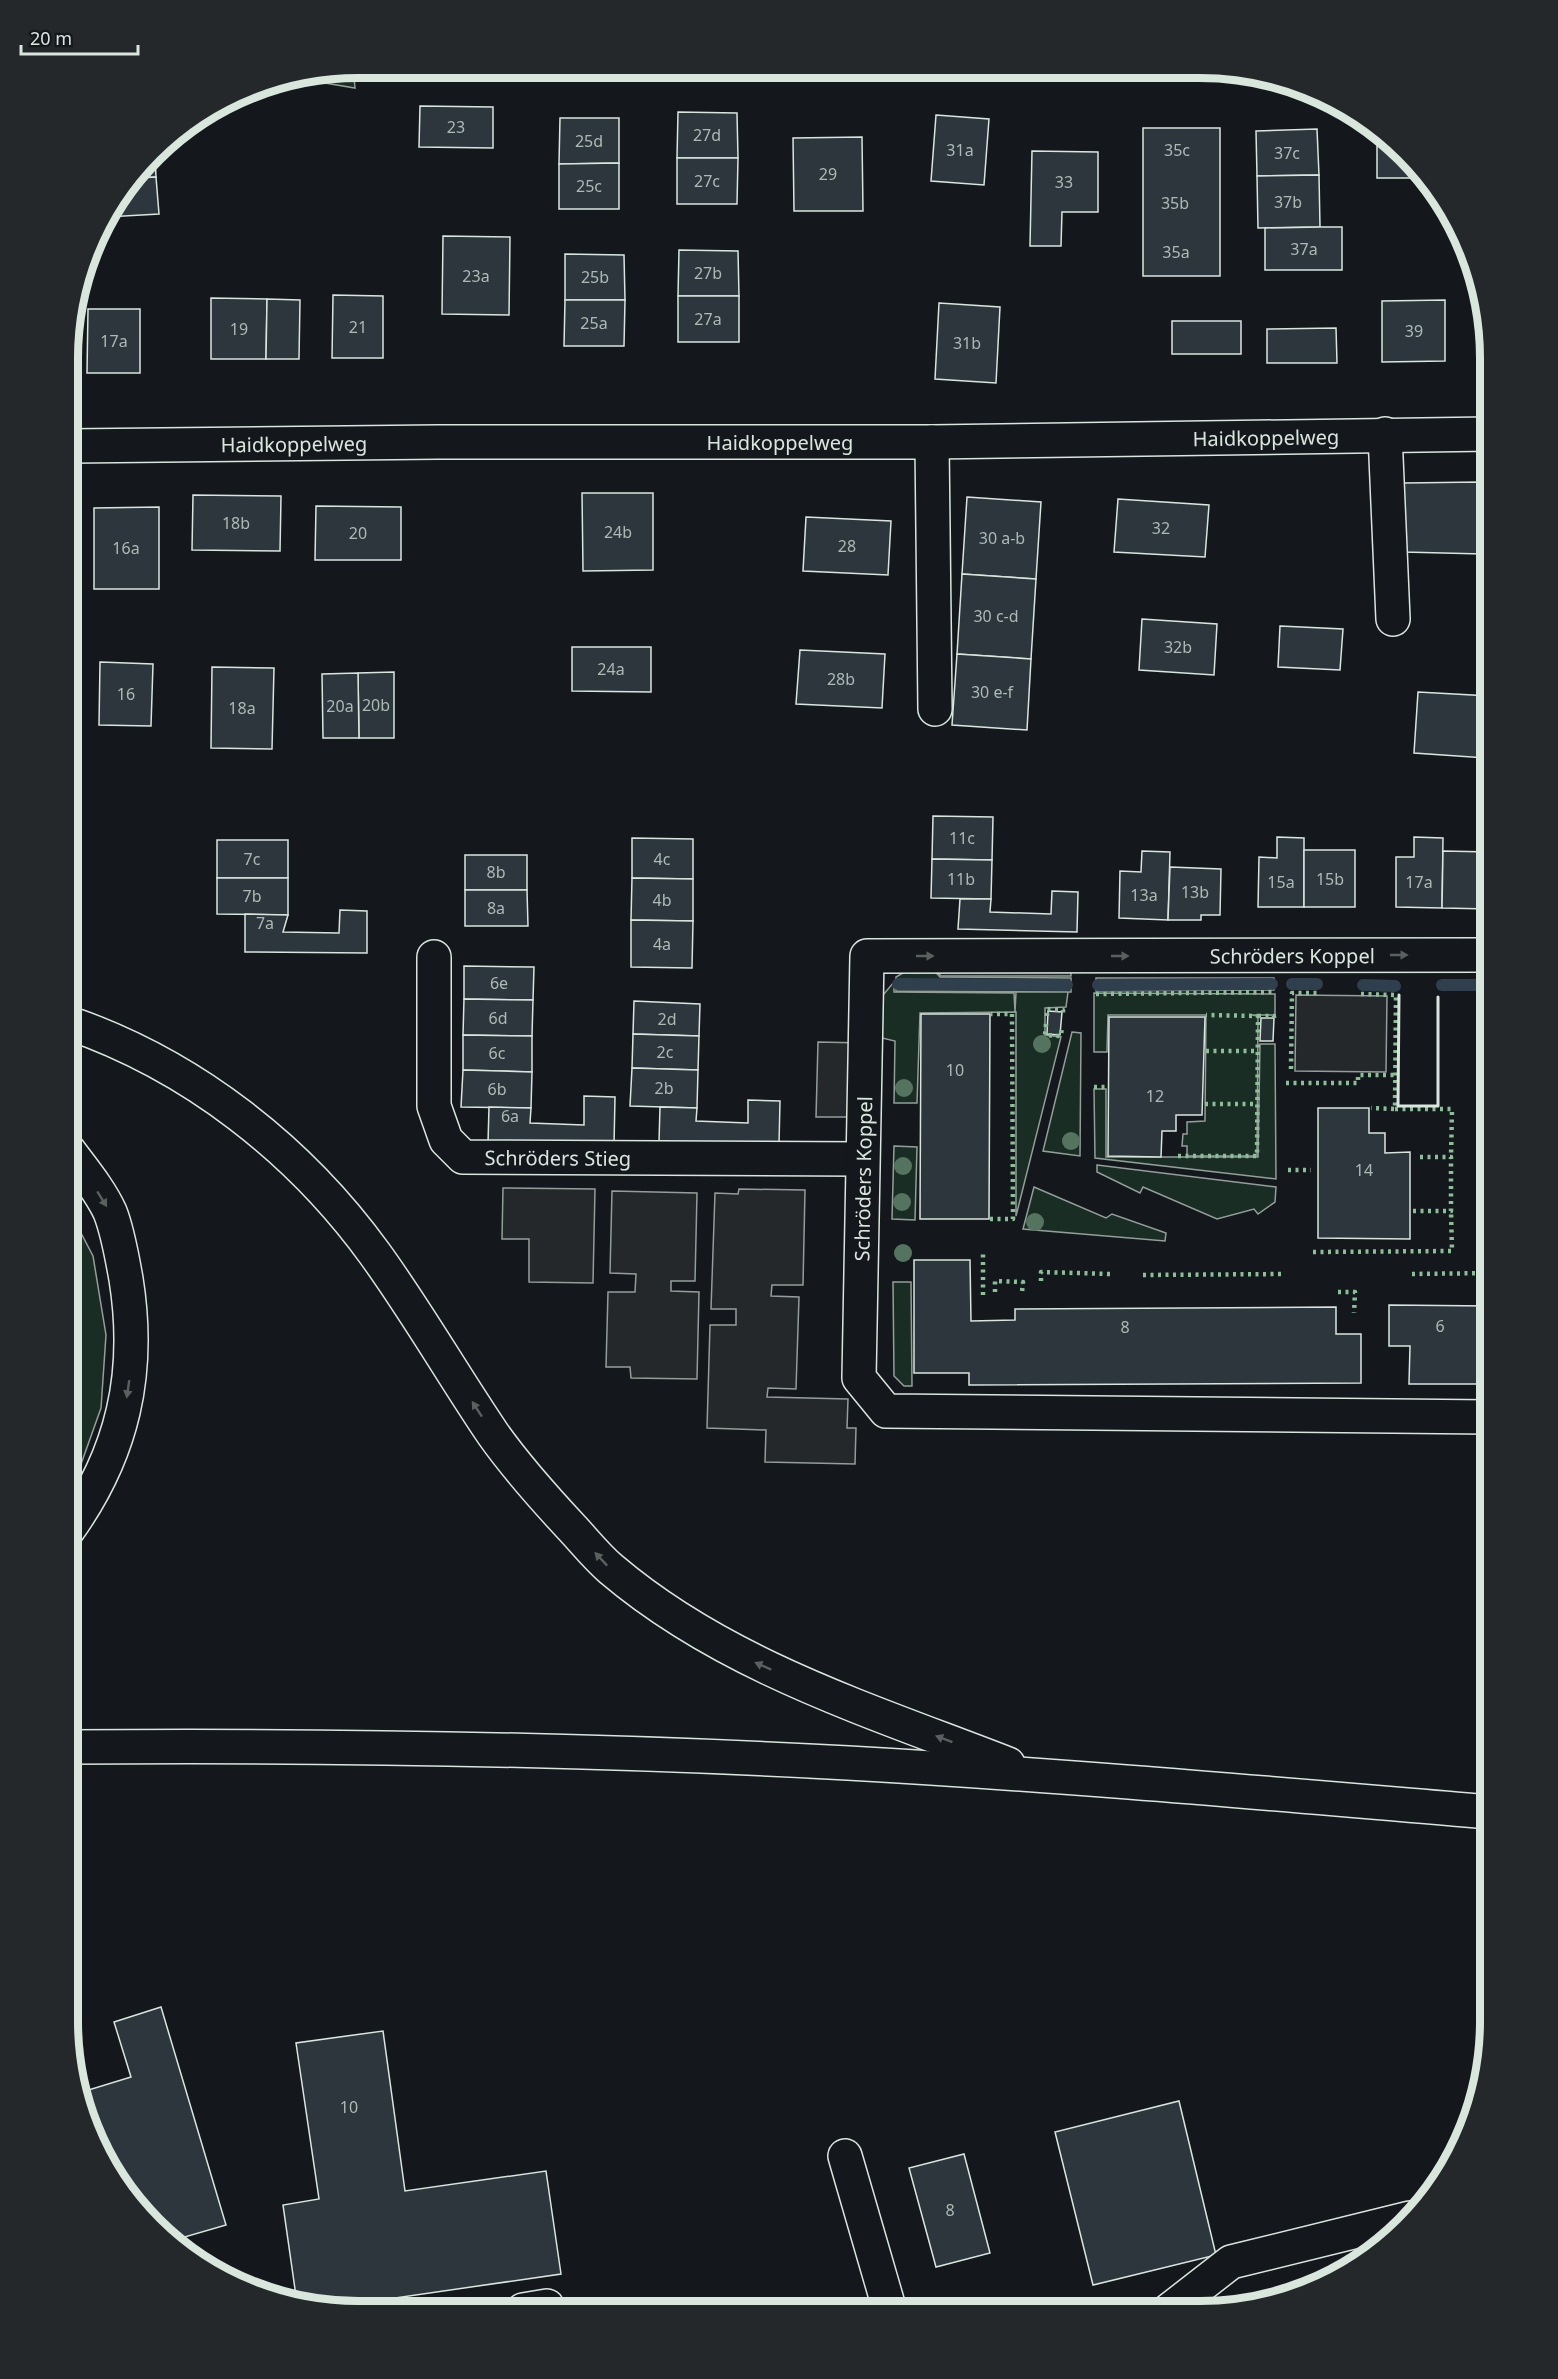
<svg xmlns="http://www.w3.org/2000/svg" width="1558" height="2379" viewBox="0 0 1558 2379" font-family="'Noto Sans',sans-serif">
	<rect width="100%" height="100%" fill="#14181c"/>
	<g fill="#1a2d24" stroke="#939e99" stroke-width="1.5">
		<polygon points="353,69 355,88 301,79"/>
		<polygon points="928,964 940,977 1071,978 1071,992 1068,992 1066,1007 1045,1008 1045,1035 1061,1037 1016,1216 1016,1012 920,1013 917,1103 894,1103 895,1041 882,1038 883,995 894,982 894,992 1014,993 1015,1012 1016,992 1068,992 896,991 896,977 908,970"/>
		<polygon points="1096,978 1274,978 1274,990 1096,991"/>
		<polygon points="1094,993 1275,994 1275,1015 1252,1015 1258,1016 1257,1156 1187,1156 1187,1146 1182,1146 1183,1134 1187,1134 1187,1122 1205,1121 1206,1015 1108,1015 1107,1052 1094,1052"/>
		<polygon points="1072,1032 1081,1033 1080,1156 1043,1151"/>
		<polygon points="1260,1044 1275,1044 1276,1179 1095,1158 1094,1089 1106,1089 1106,1157 1258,1157"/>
		<polygon points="894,1146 917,1147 915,1220 892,1219"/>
		<polygon points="1097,1165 1276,1187 1275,1202 1258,1214 1254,1209 1217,1219 1143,1187 1140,1193 1097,1172"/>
		<polygon points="1034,1187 1106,1218 1112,1214 1166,1233 1165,1241 1023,1229"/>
		<polygon points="69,1210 93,1256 106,1335 101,1408 75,1481 68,1488"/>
		<polygon points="893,1282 911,1282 912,1386 904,1386 894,1376"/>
	</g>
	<g fill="#24282b" stroke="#939e99" stroke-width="1.5">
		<polygon points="1071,955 1071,976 941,976 929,963"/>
		<polygon points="1296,995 1387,996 1386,1072 1295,1071"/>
		<polygon points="818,1042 864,1043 863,1117 816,1117"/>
		<polygon points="503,1188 595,1189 593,1283 529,1282 529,1239 502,1239"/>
		<polygon points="739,1189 805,1190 803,1285 772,1285 771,1296 799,1297 796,1389 768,1388 767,1397 848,1399 847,1428 856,1428 855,1464 765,1462 766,1430 707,1428 710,1325 736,1325 736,1309 711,1309 715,1193 738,1194"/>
		<polygon points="612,1191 697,1193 695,1281 671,1281 671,1291 699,1292 697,1379 631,1378 630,1367 606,1367 608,1292 635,1292 636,1274 610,1273"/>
	</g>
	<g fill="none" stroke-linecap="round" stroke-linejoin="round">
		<g stroke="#2f3f4d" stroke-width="12">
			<polyline points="898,984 1067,985"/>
			<polyline points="1292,984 1317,984"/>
			<polyline points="1098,985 1272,984"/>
			<polyline points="1363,985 1395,986"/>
			<polyline points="1442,985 1490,985"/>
		</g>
	</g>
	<g fill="#2c363c" stroke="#d8e6dc" stroke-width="1.5">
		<polygon points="420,106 493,107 493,148 419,147"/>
		<polygon points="678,112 737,113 738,158 677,158"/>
		<polygon points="936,115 989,119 984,185 931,181"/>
		<polygon points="560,118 619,118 619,163 559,164"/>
		<rect x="1143" y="128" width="77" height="148"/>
		<polygon points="1377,128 1428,178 1377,178"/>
		<polygon points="1317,129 1319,175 1257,176 1256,131"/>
		<polygon points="862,137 863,211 794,211 793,138"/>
		<polygon points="1032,151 1098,152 1098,212 1062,212 1061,246 1030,246"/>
		<polygon points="155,155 156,177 137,178"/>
		<polygon points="677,158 738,158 737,204 677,204"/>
		<polygon points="619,163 619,209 559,209 559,164"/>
		<polygon points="1319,175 1320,227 1258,228 1257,176"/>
		<polygon points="156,177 159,214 107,217 137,178"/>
		<polygon points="1320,227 1342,227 1342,270 1265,270 1265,228"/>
		<polygon points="443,236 510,237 509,315 442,314"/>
		<polygon points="679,250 738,251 739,296 678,296"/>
		<polygon points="565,254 624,255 625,300 565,300"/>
		<polygon points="333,295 383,296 383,358 332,358"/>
		<rect x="678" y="296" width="61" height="46"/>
		<polygon points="211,298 267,299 266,359 211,359"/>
		<polygon points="267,299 300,300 299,359 266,359"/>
		<polygon points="565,300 625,300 624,346 564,346"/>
		<polygon points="1445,300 1445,361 1382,362 1382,301"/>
		<polygon points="939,303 1000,307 996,383 935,379"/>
		<polygon points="88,309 140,309 140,373 87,373"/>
		<rect x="1172" y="321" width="69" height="33"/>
		<polygon points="1336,328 1337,363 1267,363 1267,329"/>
		<polygon points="1485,330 1490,358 1490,361 1483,361"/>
		<polygon points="1480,482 1482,554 1404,552 1404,483"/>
		<polygon points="582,493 653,493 653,570 583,571"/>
		<polygon points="193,495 281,496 280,551 192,550"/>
		<polygon points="967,497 1041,502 1036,579 962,574"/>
		<polygon points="1118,499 1209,505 1205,557 1114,552"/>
		<polygon points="316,506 401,507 401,560 315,560"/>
		<polygon points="159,507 159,589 94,589 94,508"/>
		<polygon points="806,517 891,521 888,575 803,571"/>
		<polygon points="962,574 1036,579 1031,659 957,654"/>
		<polygon points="1142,619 1217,624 1214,675 1139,670"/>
		<polygon points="1280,626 1343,629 1340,670 1278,667"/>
		<polygon points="572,647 651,647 651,692 572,691"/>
		<polygon points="800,650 885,654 882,708 796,704"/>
		<polygon points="957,654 1031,659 1027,730 952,725"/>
		<polygon points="100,662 153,664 151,726 99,725"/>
		<polygon points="212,667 274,668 272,749 211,748"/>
		<polygon points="394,672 394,738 359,738 358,673"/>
		<polygon points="358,673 359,738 323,738 322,674"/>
		<polygon points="1418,692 1490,696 1486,758 1414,753"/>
		<polygon points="933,816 993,817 992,860 932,859"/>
		<polygon points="1277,837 1304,838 1304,907 1258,907 1259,857 1277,858"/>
		<polygon points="1414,837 1443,838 1442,908 1396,907 1396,857 1414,857"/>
		<polygon points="632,838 693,839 693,879 632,878"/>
		<rect x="217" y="840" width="71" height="38"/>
		<rect x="1304" y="850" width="51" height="57"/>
		<polygon points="1142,851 1170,852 1168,920 1119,918 1120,871 1141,872"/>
		<polygon points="1443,851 1490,852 1490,909 1442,908"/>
		<rect x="465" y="855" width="62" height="35"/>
		<polygon points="932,859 992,860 991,899 931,898"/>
		<polygon points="1170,867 1221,869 1220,915 1201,915 1201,920 1168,920"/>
		<polygon points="217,878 288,878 288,915 217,914"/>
		<polygon points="632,878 693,879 693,921 631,920"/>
		<polygon points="465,890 527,890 528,926 465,926"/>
		<polygon points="1052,891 1078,892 1077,932 958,929 960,899 991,899 990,912 1051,914"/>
		<polygon points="340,910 367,911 367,953 245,952 245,914 288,915 283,932 339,933"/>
		<polygon points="631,920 693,921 692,968 631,967"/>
		<polygon points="464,966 534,967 533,1000 464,999"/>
		<polygon points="464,999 533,1000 532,1036 463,1035"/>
		<polygon points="634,1001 700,1004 699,1036 633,1034"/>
		<polygon points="1048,1011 1062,1012 1060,1035 1047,1034"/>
		<polygon points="921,1014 990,1014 989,1219 920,1219"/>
		<polygon points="1109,1017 1205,1017 1202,1115 1176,1115 1176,1131 1162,1131 1161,1157 1108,1156"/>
		<polygon points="1261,1018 1274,1018 1273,1041 1260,1041"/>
		<polygon points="633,1034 699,1036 698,1070 632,1068"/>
		<polygon points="463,1035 532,1036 532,1072 463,1070"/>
		<polygon points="632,1068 698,1070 697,1108 630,1106"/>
		<polygon points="463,1070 532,1072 531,1108 461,1107"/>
		<polygon points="584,1096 615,1097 614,1145 488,1143 489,1107 531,1108 530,1123 584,1125"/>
		<polygon points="748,1100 780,1101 779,1145 659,1142 660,1107 697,1108 696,1121 748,1123"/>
		<polygon points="1318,1108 1369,1108 1369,1133 1385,1133 1385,1153 1410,1152 1410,1239 1318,1238"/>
		<polygon points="914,1260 970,1260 971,1321 1015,1320 1015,1309 1336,1307 1336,1334 1361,1334 1361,1383 969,1385 969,1373 914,1373"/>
		<polygon points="1389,1305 1490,1306 1490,1384 1409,1384 1410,1346 1389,1346"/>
		<polygon points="161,2007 226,2225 171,2241 128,2198 90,2132 82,2092 131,2077 114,2022"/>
		<polygon points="383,2031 405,2191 546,2171 561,2274 319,2309 297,2303 283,2205 319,2199 296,2043"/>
		<polygon points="1179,2101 1216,2255 1093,2285 1055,2132"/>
		<polygon points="964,2154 990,2253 936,2267 909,2168"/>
	</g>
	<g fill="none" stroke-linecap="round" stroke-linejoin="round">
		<defs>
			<g id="minor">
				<polyline points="1385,434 1393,619"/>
				<polyline points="932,442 935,709"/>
				<path id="s1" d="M70 446 438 442H932L1490 434"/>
				<path id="s2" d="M434 957V1106L446 1140 463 1157 862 1159"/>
				<path id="s3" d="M1490 1417 886 1411 859 1378 867 956 1490 955"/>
				<polyline points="845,2156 890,2311"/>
				<polyline points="523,2310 547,2306"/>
				<polyline points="1168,2311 1231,2262 1410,2218"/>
			</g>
			<g id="highway">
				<path d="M69 1023C191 1065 299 1149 375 1254 417 1312 453 1375 493 1434 517 1468 545 1499 573 1529 585 1542 597 1557 611 1569 725 1666 872 1711 1008 1764"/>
				<path d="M68 1530C123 1453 141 1373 126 1279 122 1257 118 1232 110 1212 100 1190 83 1170 69 1151"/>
				<path d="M68 1747C328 1745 588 1749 848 1763 1062 1775 1276 1794 1490 1812"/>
			</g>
		</defs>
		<use href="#minor" stroke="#d8e6dc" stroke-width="36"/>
		<use href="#highway" stroke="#d8e6dc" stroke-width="36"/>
		<use href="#minor" stroke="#14181c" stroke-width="33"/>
		<use href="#highway" stroke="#14181c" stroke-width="33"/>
		<g stroke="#8ac095" stroke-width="4.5" stroke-dasharray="3 4.5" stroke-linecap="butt">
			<polyline points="1096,994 1276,992"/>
			<polyline points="1361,994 1396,995 1395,1109 1371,1108"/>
			<polyline points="1047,1016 1047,1009 1063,1010 1063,1016"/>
			<polyline points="1258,1016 1274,1016 1274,1021"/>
			<polyline points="1046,1024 1045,1035 1061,1036 1062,1026"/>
			<polyline points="1490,1046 1487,1046 1487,1017 1490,1017"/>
			<polyline points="1206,1051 1258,1051"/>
			<polyline points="1291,1069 1292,993 1319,993"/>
			<polyline points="1286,1083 1358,1083 1358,1075 1396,1075"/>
			<polyline points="1094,1087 1105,1087"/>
			<polyline points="1205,1104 1257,1104"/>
			<polyline points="1395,1109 1452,1109 1451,1157"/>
			<polyline points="1178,1156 1257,1156 1258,1016 1206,1015"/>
			<polyline points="1288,1170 1311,1170"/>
			<polyline points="1413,1211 1451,1211 1451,1157 1416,1157"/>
			<polyline points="990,1219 1013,1219 1012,1014 991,1014"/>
			<polyline points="1313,1252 1452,1251 1451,1211"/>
			<polyline points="1412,1274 1490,1273"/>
			<polyline points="1143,1275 1284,1274"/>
			<polyline points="1041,1281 1041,1272 1111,1274"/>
			<polyline points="995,1292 995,1281 1023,1282 1022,1292"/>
			<polyline points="1338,1292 1355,1292 1354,1313"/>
			<polyline points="983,1295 983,1253"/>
		</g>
		<polyline stroke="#d8e6dc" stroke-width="3" points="1399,995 1398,1106 1438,1106 1438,997"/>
	</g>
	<g fill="#55745f">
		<circle cx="1042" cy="1044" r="9"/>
		<circle cx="904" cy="1088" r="9"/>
		<circle cx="1071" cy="1141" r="9"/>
		<circle cx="903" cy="1166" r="9"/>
		<circle cx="902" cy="1202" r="9"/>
		<circle cx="1035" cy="1222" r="9"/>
		<circle cx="903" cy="1253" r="9"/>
	</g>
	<defs><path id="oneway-solid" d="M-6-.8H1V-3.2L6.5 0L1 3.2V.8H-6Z" transform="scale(1.5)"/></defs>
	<g fill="#59605f">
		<use href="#oneway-solid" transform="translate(1399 955)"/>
		<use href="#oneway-solid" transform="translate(925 956)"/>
		<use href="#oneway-solid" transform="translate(1120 956)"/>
		<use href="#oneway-solid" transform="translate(102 1199) rotate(58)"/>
		<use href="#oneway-solid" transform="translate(128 1389) rotate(98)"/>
		<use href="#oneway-solid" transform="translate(477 1409) rotate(-123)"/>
		<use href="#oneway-solid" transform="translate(601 1559) rotate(-133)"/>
		<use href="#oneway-solid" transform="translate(763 1666) rotate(-156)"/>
		<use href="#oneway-solid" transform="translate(944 1739) rotate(-159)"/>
	</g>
	<g text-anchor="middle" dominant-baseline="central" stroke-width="4.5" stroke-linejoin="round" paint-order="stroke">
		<g font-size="16" fill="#adbab4">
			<text x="456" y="127">23</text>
			<text x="707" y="135">27d</text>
			<text x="589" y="141">25d</text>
			<text x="960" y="150">31a</text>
			<text x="1177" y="150">35c</text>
			<text x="1287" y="153">37c</text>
			<text x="828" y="174">29</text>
			<text x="707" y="181">27c</text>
			<text x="1064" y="182">33</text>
			<text x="589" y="186">25c</text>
			<text x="1288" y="202">37b</text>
			<text x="1175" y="203">35b</text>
			<text x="1304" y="249">37a</text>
			<text x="1176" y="252">35a</text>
			<text x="708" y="273">27b</text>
			<text x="476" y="276">23a</text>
			<text x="595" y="277">25b</text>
			<text x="708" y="319">27a</text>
			<text x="594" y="323">25a</text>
			<text x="358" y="327">21</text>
			<text x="239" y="329">19</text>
			<text x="1414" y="331">39</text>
			<text x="114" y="341">17a</text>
			<text x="967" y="343">31b</text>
			<text x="236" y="523">18b</text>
			<text x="1161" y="528">32</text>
			<text x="618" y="532">24b</text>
			<text x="358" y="533">20</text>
			<text x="1002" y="538">30 a-b</text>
			<text x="847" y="546">28</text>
			<text x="126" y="548">16a</text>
			<text x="996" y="616">30 c-d</text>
			<text x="1178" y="647">32b</text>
			<text x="611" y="669">24a</text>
			<text x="841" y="679">28b</text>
			<text x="992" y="692">30 e-f</text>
			<text x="126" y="694">16</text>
			<text x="376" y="705">20b</text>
			<text x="340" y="706">20a</text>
			<text x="242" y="708">18a</text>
			<text x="962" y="838">11c</text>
			<text x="252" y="859">7c</text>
			<text x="662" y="859">4c</text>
			<text x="496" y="872">8b</text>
			<text x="961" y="879">11b</text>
			<text x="1330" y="879">15b</text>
			<text x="1281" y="882">15a</text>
			<text x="1419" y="882">17a</text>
			<text x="1195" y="892">13b</text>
			<text x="1144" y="895">13a</text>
			<text x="252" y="896">7b</text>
			<text x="662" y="900">4b</text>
			<text x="496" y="908">8a</text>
			<text x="265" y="923">7a</text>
			<text x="662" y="944">4a</text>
			<text x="499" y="983">6e</text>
			<text x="498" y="1018">6d</text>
			<text x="667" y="1019">2d</text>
			<text x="665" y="1052">2c</text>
			<text x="497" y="1053">6c</text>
			<text x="955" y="1070">10</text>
			<text x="664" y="1088">2b</text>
			<text x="497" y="1089">6b</text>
			<text x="1155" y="1096">12</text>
			<text x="510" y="1116">6a</text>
			<text x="1364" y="1170">14</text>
			<text x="1440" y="1326">6</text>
			<text x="1125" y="1327">8</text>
			<text x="349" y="2107">10</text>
			<text x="950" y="2210">8</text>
		</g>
		<g font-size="20" fill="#d8e6dc" stroke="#14181c">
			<text stroke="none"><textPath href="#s1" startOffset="1196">Haidkoppelweg</textPath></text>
			<text stroke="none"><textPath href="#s1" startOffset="710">Haidkoppelweg</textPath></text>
			<text stroke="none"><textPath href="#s1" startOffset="224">Haidkoppelweg</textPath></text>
			<text stroke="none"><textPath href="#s3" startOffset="1494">Schröders Koppel</textPath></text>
			<text stroke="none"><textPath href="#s2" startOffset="304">Schröders Stieg</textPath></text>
			<text stroke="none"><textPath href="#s3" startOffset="846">Schröders Koppel</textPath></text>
		</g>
	</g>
	<path d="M0 0H1558V2379H0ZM358 78H1200A280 280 0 0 1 1480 358V2021A280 280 0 0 1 1200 2301H358A280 280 0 0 1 78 2021V358A280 280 0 0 1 358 78Z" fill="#24282b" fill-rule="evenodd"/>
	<path fill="none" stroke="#d8e6dc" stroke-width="8" d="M358 78H1200A280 280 0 0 1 1480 358V2021A280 280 0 0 1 1200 2301H358A280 280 0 0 1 78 2021V358A280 280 0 0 1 358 78Z"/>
	<path d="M21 45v9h117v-9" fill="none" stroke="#d8e6dc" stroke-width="3"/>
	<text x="30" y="45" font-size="18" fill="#d8e6dc" stroke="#14181c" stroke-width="4.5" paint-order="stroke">20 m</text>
</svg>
